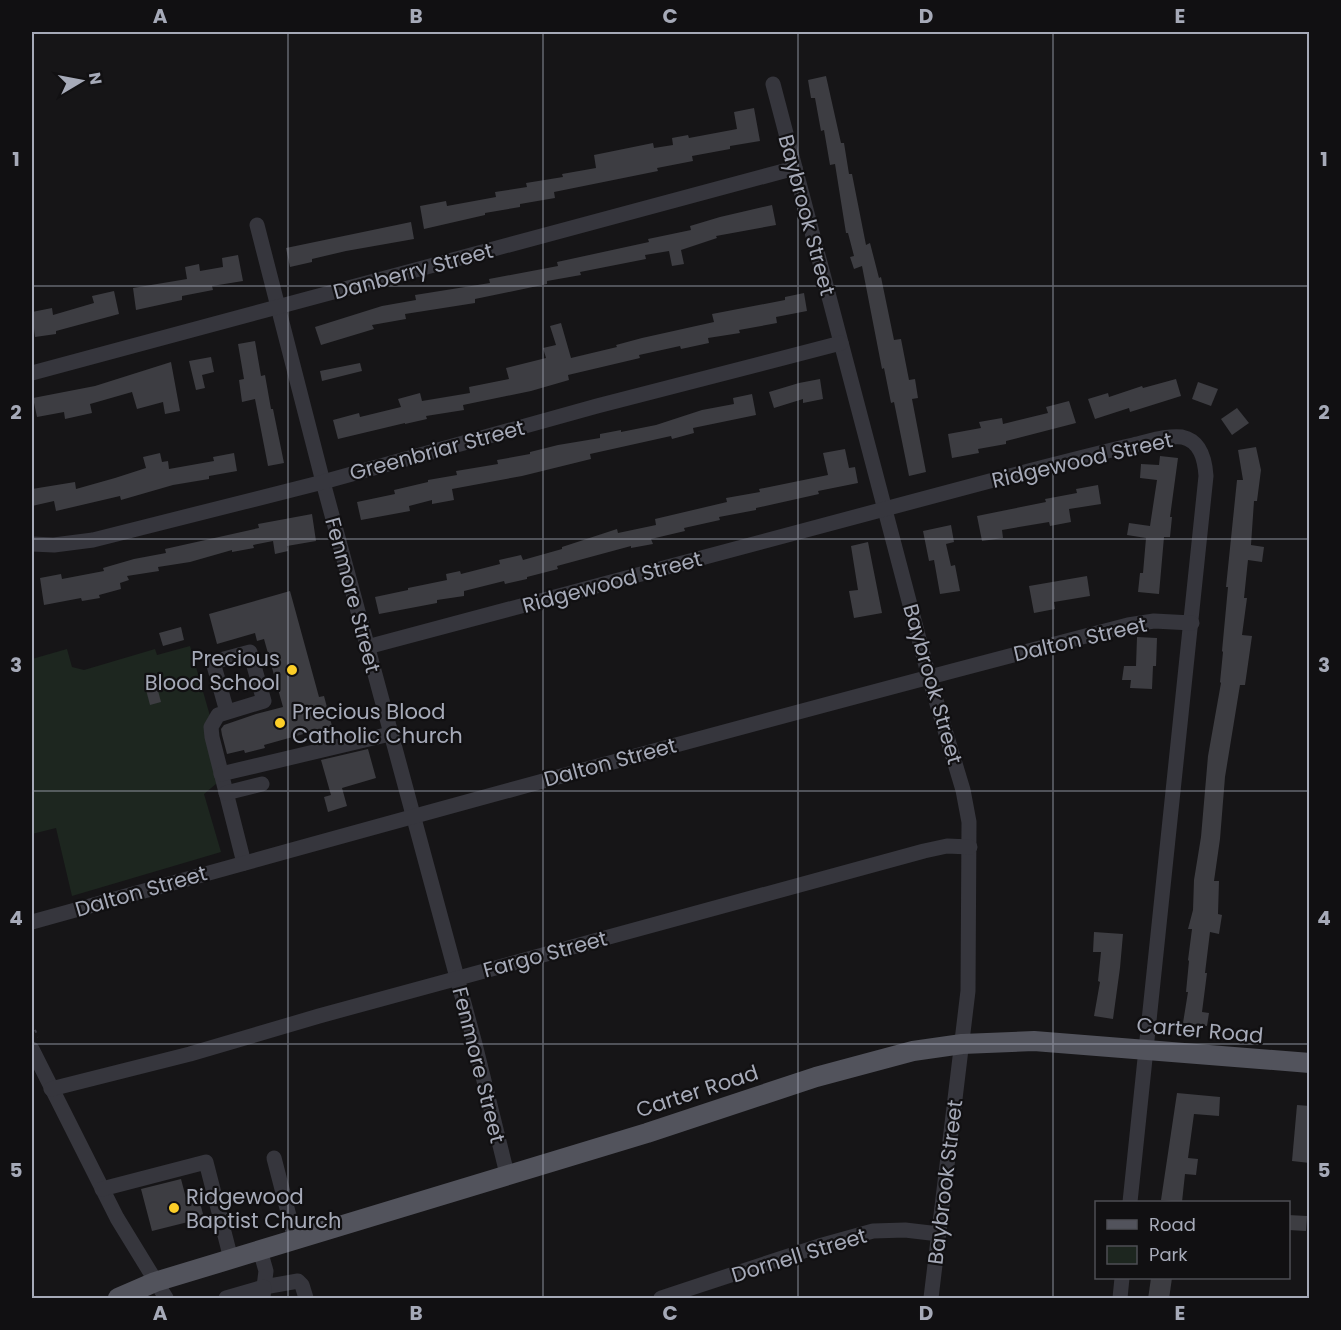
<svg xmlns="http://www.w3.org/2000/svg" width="1341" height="1330" viewBox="0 0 1341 1330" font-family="Poppins,sans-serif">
	<rect width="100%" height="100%" fill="#161517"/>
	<polygon fill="#1d261f" points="190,646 210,716 217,783 204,794 221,852 72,896 56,828 32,834 32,659 67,649 72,667 84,670 155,649 157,655"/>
	<g fill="#3d3d42">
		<polygon points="826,76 841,143 844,143 849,174 852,174 866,245 870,243 879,278 881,277 894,340 901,339 909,380 915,379 918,398 912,399 926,472 909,476 894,402 891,403 884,368 882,369 862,266 854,269 850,257 854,256 848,233 846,233 835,164 830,165 824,130 821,131 815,98 811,98 808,80"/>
		<polygon points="754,108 760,141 730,146 730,149 692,156 693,161 657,168 658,171 554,192 555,198 520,204 520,207 485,213 485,215 424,229 420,206 446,201 447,206 496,197 495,192 527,187 526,183 563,177 562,174 596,168 594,155 653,143 654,148 673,145 672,138 688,135 689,138 737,129 734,112"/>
		<polygon points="772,205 776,225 716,236 717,238 681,250 684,264 672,266 669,251 645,255 646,259 580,272 581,275 547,281 547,284 475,299 475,303 405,314 406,319 372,325 374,329 321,345 315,327 382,306 416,300 415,295 490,283 489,279 558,266 557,262 649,242 648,239 691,230 690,226 720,217"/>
		<polygon points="411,222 414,239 346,251 312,259 312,262 290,267 286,248"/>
		<polygon points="238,255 243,281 212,286 213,290 182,296 182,300 136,310 133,288 187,279 185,267 199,264 200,271 223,267 222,258"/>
		<polygon points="114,291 119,314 56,331 56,334 35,337 32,312 52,308 53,315 94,303 92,296"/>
		<polygon points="804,293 807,311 776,317 777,323 739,330 740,333 708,338 709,343 681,349 680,346 639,355 640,358 568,375 569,380 531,391 463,405 464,410 426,416 427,419 405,424 405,423 338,439 333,420 359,413 360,417 401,407 398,399 420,393 422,401 470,393 469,387 509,379 506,368 546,358 543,348 556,345 550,326 561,323 571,358 617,347 616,345 642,338 714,322 712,314 785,300 785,297"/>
		<polygon points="255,341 261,376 265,375 271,409 273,409 284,463 268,466 255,399 242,402 239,380 244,379 238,344"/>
		<polygon points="211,357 214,372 202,375 205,388 196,390 189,361"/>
		<polygon points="171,362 180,411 165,414 163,402 137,409 132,392 90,404 92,413 65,419 64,412 37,417 33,398 95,386"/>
		<polygon points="360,363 362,371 322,381 320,371"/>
		<polygon points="820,379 823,399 803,403 803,399 774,408 769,392 799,383"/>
		<polygon points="1176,379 1181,396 1130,412 1129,408 1095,419 1088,399 1108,393 1109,397 1142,386 1143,388"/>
		<polygon points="1198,382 1218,389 1211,406 1192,399"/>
		<polygon points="752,394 756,415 693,428 694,433 672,439 671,436 590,454 591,459 522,476 452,489 454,500 432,504 432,500 409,506 410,511 361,520 357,502 395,494 394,490 428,482 428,480 457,475 456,471 498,464 497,460 530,454 530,452 558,445 600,438 600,434 621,430 621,432 656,425 702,410 734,404 733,398"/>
		<polygon points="1069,401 1076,423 1006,441 1006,444 978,449 979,453 952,458 948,434 981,428 979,422 1002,418 1003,424 1048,413 1046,407"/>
		<polygon points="1237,408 1249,423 1232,435 1221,419"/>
		<polygon points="1256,447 1261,470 1257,501 1254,501 1251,545 1264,547 1262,562 1248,560 1244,598 1247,598 1242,635 1252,636 1245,685 1240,685 1225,777 1220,839 1214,881 1219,881 1218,914 1222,915 1219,934 1210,932 1205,973 1207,973 1202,1012 1209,1013 1207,1026 1183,1023 1188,992 1186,992 1189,961 1188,960 1192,929 1188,929 1193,910 1194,880 1201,837 1208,756 1221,683 1220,682 1223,652 1222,651 1228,587 1226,587 1237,480 1243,480 1238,450"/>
		<polygon points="845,449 849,468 855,467 858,483 818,491 819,494 756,508 756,510 719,517 720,520 684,528 685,531 651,539 653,544 631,548 631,546 557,566 558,569 527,577 527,579 505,584 504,581 464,591 464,596 437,600 437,603 379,614 375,597 408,590 408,588 447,580 446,574 460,571 461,574 500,564 499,560 521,555 523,560 562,549 562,547 617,529 618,533 656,525 655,519 727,502 726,498 760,492 759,489 828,475 823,453"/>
		<polygon points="160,453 162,462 168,461 169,469 214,461 213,457 234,453 237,471 209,476 209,479 173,485 121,500 120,496 56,511 54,501 32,506 32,489 75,482 76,489 115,478 146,468 143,457"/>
		<polygon points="1160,456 1178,458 1170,517 1172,517 1170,537 1164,537 1159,594 1138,592 1140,573 1143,573 1146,538 1127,535 1129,523 1150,526 1157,480 1140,478 1141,464 1159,465"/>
		<polygon points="1098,485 1101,504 1069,509 1071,522 1050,526 1049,522 1002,530 1003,538 982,541 977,516 1046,502 1045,499 1077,493 1076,489"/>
		<polygon points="312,514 316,541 287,546 288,551 275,554 273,541 253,545 254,548 232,552 232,550 190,562 158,567 159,571 127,576 129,580 120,583 121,589 99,595 100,598 82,601 81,598 44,605 40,578 61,574 62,579 104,571 103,568 134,559 166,553 165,549 259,528 258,524"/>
		<polygon points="951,525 954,542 946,544 951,566 955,565 960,591 940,594 934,560 929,561 923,531"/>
		<polygon points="868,542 882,613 854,618 849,591 858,590 851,546"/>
		<polygon points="1087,576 1090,596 1054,602 1055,609 1034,613 1029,586"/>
		<polygon points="290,591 319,697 324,696 332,726 264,745 265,748 245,753 244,750 227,754 222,735 221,729 224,725 256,714 283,707 264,639 257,641 255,633 217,644 209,614"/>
		<polygon points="181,627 184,640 163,646 159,633"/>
		<polygon points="1137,637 1157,638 1156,666 1153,666 1152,689 1130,688 1131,680 1122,680 1124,666 1136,666"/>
		<polygon points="156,683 161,702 150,705 145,686"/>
		<polygon points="368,749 376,778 342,788 347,806 328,812 324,797 331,795 321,760"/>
		<polygon points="1094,932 1123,934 1120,968 1113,1019 1094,1016 1100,982 1098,981 1101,952 1093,952"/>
		<polygon points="1177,1093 1220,1097 1219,1116 1194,1114 1188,1158 1198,1159 1196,1175 1185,1174 1182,1202 1161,1200"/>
		<polygon points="1297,1105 1310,1106 1310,1163 1292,1161"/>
		<polygon points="181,1179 186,1198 198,1195 204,1218 152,1231 141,1189"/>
		<polygon points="1288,1215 1307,1216 1306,1231 1288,1230"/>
		<polygon points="1151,1278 1172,1278 1169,1299 1148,1299"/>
	</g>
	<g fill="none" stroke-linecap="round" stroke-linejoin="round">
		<polyline stroke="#3c3d44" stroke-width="2" stroke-dasharray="3 4.5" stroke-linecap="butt" points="32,1023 38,1037"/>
		<g stroke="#36363d" stroke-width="15">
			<polyline points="773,84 929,677 963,790 969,822 968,991 931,1298"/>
			<polyline points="257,225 323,482 475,1044 507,1174"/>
			<polyline points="32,373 795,168"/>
			<polyline points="32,544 54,545 93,540 323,482 597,406 841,343"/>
			<path d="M367 647C578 591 789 533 1001 478 1045 467 1089 455 1133 445 1148 442 1166 435 1182 437 1201 441 1205 460 1206 476L1130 1202"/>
			<polyline points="227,712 213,662 250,652 264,701 218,715 211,727 212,737 244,863"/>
			<polyline points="221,774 390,734"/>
			<polyline points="226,793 262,784"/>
			<path d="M32 922C396 821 761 720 1128 625L1154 621 1192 623"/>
			<polyline points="32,1049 117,1218 166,1298"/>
			<polyline points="51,1089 190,1054 319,1016 924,851 947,846 970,847"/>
			<polyline points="274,1158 295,1239"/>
			<polyline points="102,1189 206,1162 231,1259"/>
			<polyline points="260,1250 266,1271 264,1287 298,1281 302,1285 306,1298"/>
			<polyline points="226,1298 264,1287 263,1298"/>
			<polyline points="661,1298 819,1246 873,1231 905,1230 939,1234"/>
			<polyline points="1120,1298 1122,1278"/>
		</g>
		<polyline stroke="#52535c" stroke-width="20" points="118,1298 155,1282 647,1133 816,1077 913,1051 962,1044 1034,1041 1310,1063"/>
	</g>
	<path fill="none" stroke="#a6aab8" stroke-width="1.5" stroke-opacity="0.55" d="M288 32V1298M543 32V1298M798 32V1298M1053 32V1298M32 286H1310M32 539H1310M32 791H1310M32 1044H1310"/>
	<g fill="#fcce28" stroke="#111012" stroke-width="2">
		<circle cx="292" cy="670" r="6"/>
		<circle cx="280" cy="723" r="6"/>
		<circle cx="174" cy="1208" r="6"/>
	</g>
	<g text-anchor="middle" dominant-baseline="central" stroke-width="4.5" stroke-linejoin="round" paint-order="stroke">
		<g font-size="21" fill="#a6aab8" stroke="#111012">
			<text transform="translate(807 215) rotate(75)">Baybrook Street</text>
			<text transform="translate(413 271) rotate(-15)">Danberry Street</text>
			<text transform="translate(437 450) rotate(-15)">Greenbriar Street</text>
			<text transform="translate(1082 460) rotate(-13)">Ridgewood Street</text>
			<text transform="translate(612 582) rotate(-15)">Ridgewood Street</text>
			<text transform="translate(353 595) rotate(75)">Fenmore Street</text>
			<text transform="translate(1080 639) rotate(-13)">Dalton Street</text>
			<text transform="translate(933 684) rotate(74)">Baybrook Street</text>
			<text transform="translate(610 762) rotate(-15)">Dalton Street</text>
			<text transform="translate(141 891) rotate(-16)">Dalton Street</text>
			<text transform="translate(545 954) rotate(-15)">Fargo Street</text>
			<text transform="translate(1200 1030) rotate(5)">Carter Road</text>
			<text transform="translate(479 1065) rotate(76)">Fenmore Street</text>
			<text transform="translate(697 1091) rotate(-18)">Carter Road</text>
			<text transform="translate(945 1182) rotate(-83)">Baybrook Street</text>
			<text transform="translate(799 1255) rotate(-17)">Dornell Street</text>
		</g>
		<g font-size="21" fill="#a6aab8" stroke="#111012" text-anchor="start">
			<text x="280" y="658" text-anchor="end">Precious<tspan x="280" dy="24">Blood School</tspan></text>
			<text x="292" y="711">Precious Blood<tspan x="292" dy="24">Catholic Church</tspan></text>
			<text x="186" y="1196">Ridgewood<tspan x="186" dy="24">Baptist Church</tspan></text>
		</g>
	</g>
	<rect width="1341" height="1330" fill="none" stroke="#111012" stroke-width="66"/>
	<rect x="1095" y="1201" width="195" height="78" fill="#111012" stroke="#4d4e54" stroke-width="1.5"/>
	<rect x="1107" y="1220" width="30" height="9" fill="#52535c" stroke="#4d4e54" stroke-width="1.5"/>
	<text x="1149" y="1231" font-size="18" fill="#a6aab8">Road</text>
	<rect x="1107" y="1246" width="30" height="18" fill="#1d261f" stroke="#4d4e54" stroke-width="1.5"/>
	<text x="1149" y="1261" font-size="18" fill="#a6aab8">Park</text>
	<g transform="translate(81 81) rotate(80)" stroke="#111012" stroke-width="4.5" paint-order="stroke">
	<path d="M0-4.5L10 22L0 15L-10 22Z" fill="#a6aab8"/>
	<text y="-9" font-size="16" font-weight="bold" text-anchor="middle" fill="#a6aab8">N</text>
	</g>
	<rect x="33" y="33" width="1275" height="1264" fill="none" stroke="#a6aab8" stroke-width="2"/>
	<g font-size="20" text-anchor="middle" font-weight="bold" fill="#a6aab8">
		<text x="160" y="23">A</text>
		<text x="416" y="23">B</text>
		<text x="670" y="23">C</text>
		<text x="926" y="23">D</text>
		<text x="1180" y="23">E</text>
		<text x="16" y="166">1</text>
		<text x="1324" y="166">1</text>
		<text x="16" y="419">2</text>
		<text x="1324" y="419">2</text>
		<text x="16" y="672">3</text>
		<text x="1324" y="672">3</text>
		<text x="16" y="925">4</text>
		<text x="1324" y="925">4</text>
		<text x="16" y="1177">5</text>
		<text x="1324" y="1177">5</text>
		<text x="160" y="1320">A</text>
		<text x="416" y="1320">B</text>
		<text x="670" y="1320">C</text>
		<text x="926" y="1320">D</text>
		<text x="1180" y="1320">E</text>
	</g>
</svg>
